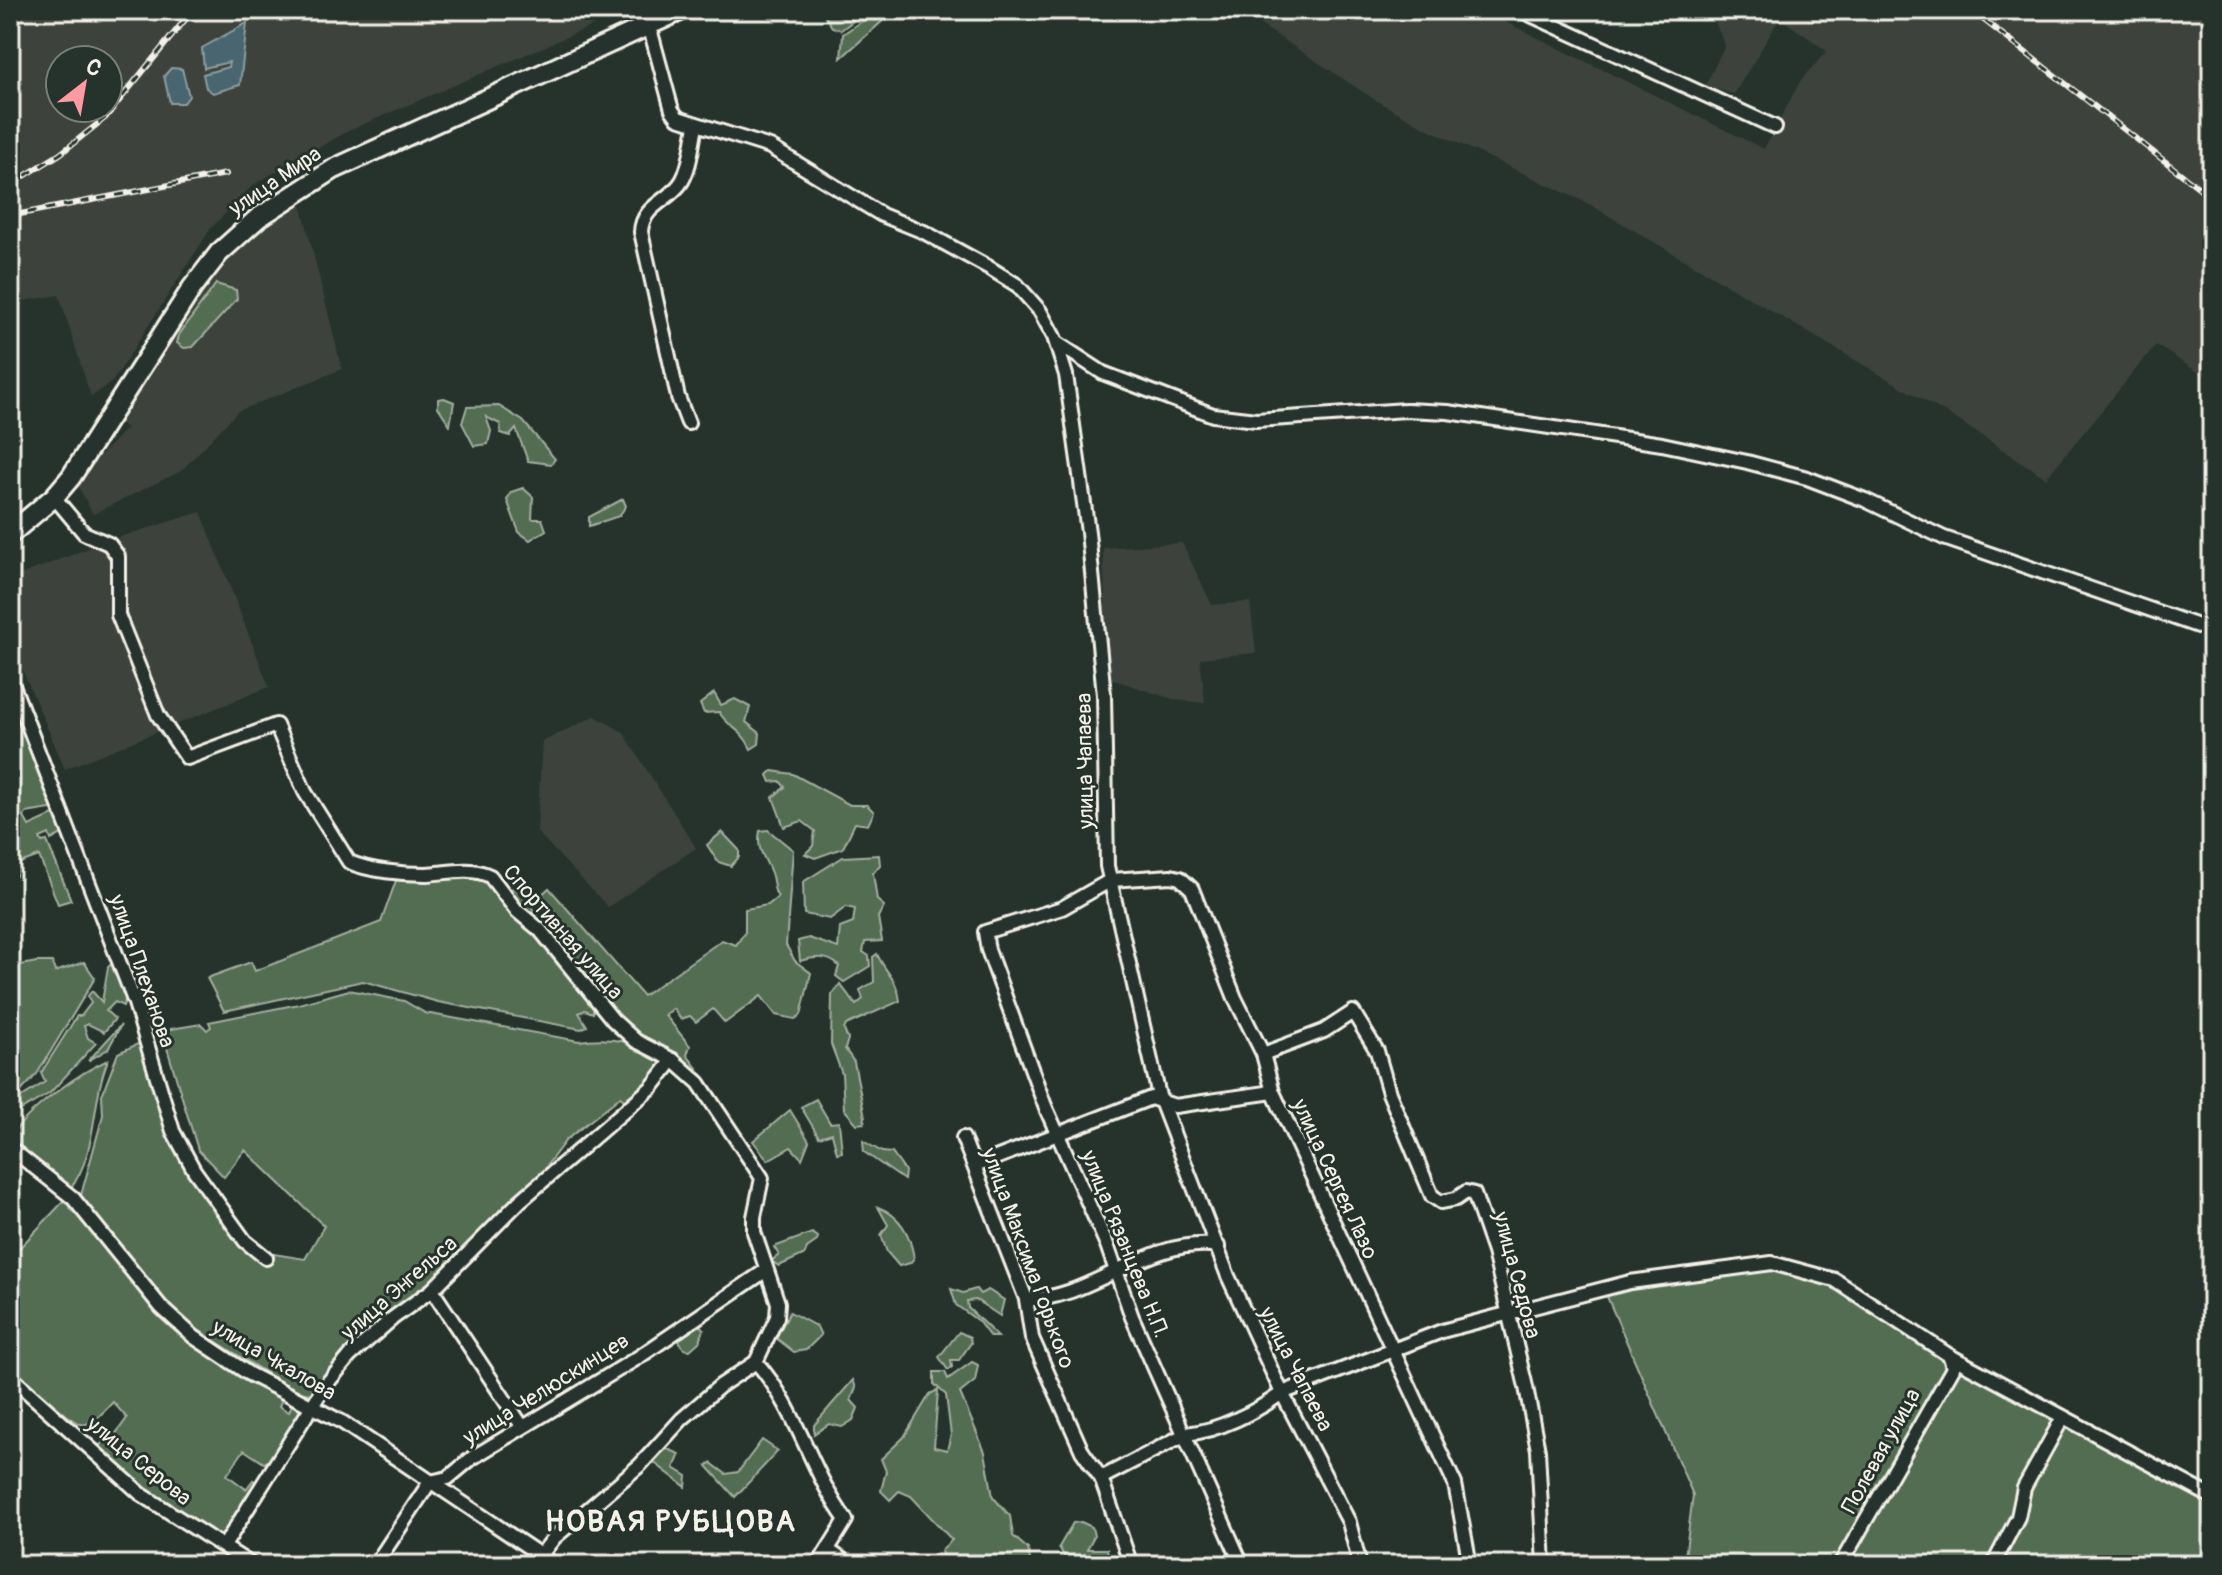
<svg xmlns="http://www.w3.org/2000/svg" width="2222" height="1575" viewBox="0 0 2222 1575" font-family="Pangolin,sans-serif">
	<rect width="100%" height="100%" fill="#26332d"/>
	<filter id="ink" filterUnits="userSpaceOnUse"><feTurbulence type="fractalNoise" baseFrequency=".0125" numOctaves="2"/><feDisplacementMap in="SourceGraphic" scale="16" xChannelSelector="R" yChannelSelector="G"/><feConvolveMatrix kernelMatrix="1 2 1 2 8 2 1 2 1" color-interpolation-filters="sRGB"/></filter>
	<g filter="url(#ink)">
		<g fill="#3c433d" fill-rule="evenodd">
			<path d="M10 10H629L350 130 253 185 211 228 113 381 91 397 59 295 10 303ZM60 60H108V108H60Z"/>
			<polygon points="1238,10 1481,10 1764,149 1801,80 1827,51 1780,18 1734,94 1705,86 1725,46 1710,10 2212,10 2212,364 2204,376 2156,345 2046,478 1956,419 1589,204 1430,130 1377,101"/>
			<polygon points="300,200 342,369 238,411 181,471 93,514 78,486 85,471 127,428 115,420 200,282 239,245"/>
			<polygon points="201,512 269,687 65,769 10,641 10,579 107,541"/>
			<polygon points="1182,543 1212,605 1250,602 1256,653 1200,658 1205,703 1176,700 1108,678 1103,548"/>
			<polygon points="595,716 623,732 696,848 608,907 537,832 542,742"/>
		</g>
		<g fill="#536d53" stroke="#a4af9e" stroke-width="2">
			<polygon points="821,10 846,10 853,21 841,30 832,27"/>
			<polygon points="878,10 895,10 841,58 843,34"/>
			<polygon points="216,284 236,290 237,299 193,347 184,348 177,343 179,335"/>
			<polygon points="444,398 454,402 450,425 438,407 438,399"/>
			<polygon points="499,406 523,421 555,459 551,464 528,461 516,429 510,436 501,433 500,424 486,417 491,431 488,444 474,446 462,423 467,407"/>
			<polygon points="523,488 533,497 532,519 542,519 546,530 530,540 519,532 507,500 511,492"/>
			<polygon points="623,499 626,506 619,516 589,526 589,517"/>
			<path d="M714 693 721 705 735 699 750 707 746 722 760 733 759 744 751 749C740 726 730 730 719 712L704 713 700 704Z"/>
			<polygon points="10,702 51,801 51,809 26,813 24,817 29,826 55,814 62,834 51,840 49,834 40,838 42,842 47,841 71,900 58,904 39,856 17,864 16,876 10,878"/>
			<polygon points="772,771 793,774 850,805 867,805 874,812 868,825 855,823 843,848 815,858 805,854 813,846 815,831 802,821 784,827 773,797 785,787 780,781 771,782 768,775"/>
			<path d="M768 830 793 850 786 945 795 961 811 973 801 1015 795 1019 776 1015 761 996 725 1023 713 1009 696 1022 690 1016 681 1019 673 1009 665 1015 690 1046 687 1055 703 1076 699 1078 671 1051 638 1037 635 1030 628 1031 543 928 540 896 549 888 643 996 722 940 736 945 745 932V909L768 905 778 897C772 889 775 883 771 873 765 856 756 851 760 831Z"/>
			<polygon points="722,832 739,850 739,857 731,866 718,862 707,845"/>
			<path d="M879 855 880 865 873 873 877 900 884 906 878 917 882 941 865 942 863 952 869 956 870 966 844 982 836 976 839 966C828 955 815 957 800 961L798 941 809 938 838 948 840 928 853 923 855 909 846 907 830 919 804 914 803 882 843 857Z"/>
			<polygon points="398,875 428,879 479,877 489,883 540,934 594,1005 593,1013 585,1010 579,1013 587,1026 581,1029 438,1002 363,981 224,1011 207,978 251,962 255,971 381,922"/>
			<polygon points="507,888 532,891 533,918 526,915"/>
			<path d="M877 954C885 972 898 980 900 1001L846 1025 844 1030 848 1039 845 1049 854 1062 865 1117 864 1123 857 1124 844 1109 842 1074 831 1044 832 995 840 984 856 1005 863 999 860 990 874 982 873 957Z"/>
			<polygon points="37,962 52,962 55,972 84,962 95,978 37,1074 14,1099 10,1108 10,967"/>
			<polygon points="113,963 126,998 123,1006 115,1002 106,1011 115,1019 104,1032 88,1024 84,1026 88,1038 96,1043 50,1093 11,1116 22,1097 45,1082 41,1073 77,1016 81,1016 91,1003 88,996 92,991 102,1002 108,967"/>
			<path d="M349 990 404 1001 425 1013 579 1041C605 1037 651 1039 663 1067L630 1104 620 1097 566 1140 547 1165 549 1169 471 1248 313 1394 296 1392 187 1323 155 1294 112 1233 80 1199 103 1115 102 1095 118 1053 142 1042 204 1191 257 1261 267 1262 274 1254 305 1259 324 1226 245 1150 224 1177 198 1150 164 1038 171 1029 201 1024 207 1030 211 1027 209 1022 299 1004Z"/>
			<polygon points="121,1025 108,1049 88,1061"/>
			<path d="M108 1060C91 1100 98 1154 70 1189L15 1143V1130C37 1104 77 1074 108 1060Z"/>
			<polygon points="816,1099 830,1123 839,1122 842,1152 837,1153 832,1133 819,1137 801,1107"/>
			<polygon points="790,1110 809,1141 802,1159 791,1147 768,1160 753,1141"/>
			<polygon points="863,1141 882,1152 892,1153 905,1171 904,1180 864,1152"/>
			<path d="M63 1202C91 1213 133 1286 154 1311 176 1338 250 1383 283 1397L279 1406 289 1412 293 1402 303 1412 294 1420 298 1423 276 1458 264 1463 244 1450 227 1475 246 1489 253 1480 258 1484 224 1536C192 1538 123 1469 97 1447L117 1432 127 1418 113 1402C80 1439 81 1424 49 1401 35 1392 23 1382 10 1370V1258Z"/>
			<path d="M878 1207C901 1216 910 1234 914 1258L910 1263 899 1266 887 1252 881 1235 888 1225Z"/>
			<polygon points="812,1233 818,1237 817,1241 807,1248 805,1254 779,1266 771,1261 779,1255 774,1247"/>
			<polygon points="1709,1267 1782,1270 1825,1283 2212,1506 2212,1565 1684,1565 1693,1495 1605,1292"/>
			<polygon points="951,1289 963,1293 976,1289 980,1294 988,1290 1004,1300 1000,1316 976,1300 967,1301 968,1308 998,1337 990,1337 978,1321 956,1305"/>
			<polygon points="790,1312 817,1327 821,1335 806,1350 794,1352 776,1338"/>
			<polygon points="697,1323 704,1329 699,1342 690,1350 684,1349 678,1339"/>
			<polygon points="959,1332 970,1337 971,1343 959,1360 951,1360 952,1367 948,1370 939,1357"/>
			<polygon points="972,1362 978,1365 975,1381 960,1393 985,1452 993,1497 1010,1516 1013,1536 1028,1549 1031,1565 944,1564 941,1550 952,1540 911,1496 899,1491 890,1500 881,1491 886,1471 881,1459 904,1437 930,1394 938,1390 934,1447 947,1450 951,1435 946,1395 934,1384 934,1372 945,1372 948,1379"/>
			<polygon points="853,1380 856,1388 851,1400 858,1408 853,1420 842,1427 829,1424 814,1434 814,1425"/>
			<polygon points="762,1440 778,1451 735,1497 707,1466 711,1463 726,1474 738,1472"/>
			<polygon points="667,1449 680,1454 674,1468 687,1476 686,1487 652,1461"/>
			<polygon points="1081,1522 1092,1527 1094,1536 1087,1549 1107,1549 1111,1565 1069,1565 1059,1547 1073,1523"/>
		</g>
		<g fill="#4a6670" stroke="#8e9ea0" stroke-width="2">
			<polygon points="247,23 240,85 213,93 206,88 203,74 228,67 229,62 204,68 202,48"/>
			<polygon points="171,68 182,69 189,96 184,103 170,103 164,76"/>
		</g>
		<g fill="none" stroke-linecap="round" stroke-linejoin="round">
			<defs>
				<g id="minor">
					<polyline points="1520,10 1775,127"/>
					<polyline points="649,25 672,110 678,118 770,147 882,215 924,232 988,267 1017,285 1040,311 1054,337 1066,375 1088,532 1104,695 1107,866 1159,1096 1228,1276 1282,1393 1349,1522 1360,1565"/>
					<polyline points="1057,343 1103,373 1213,415 1256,420 1406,410 1448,412 1662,444 1747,462 1807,478 1865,500 1944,538 2212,631"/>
					<path d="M688 423 678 397 641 232C642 205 670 201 682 181 691 166 692 143 696 126"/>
					<path d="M54 497 84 533 109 544 118 556V615L158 715 187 758 276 725 305 792 349 862C369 871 403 874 426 874 447 873 470 866 490 876L517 911 540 930 613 1020 636 1041 673 1060 699 1083 762 1178 754 1217V1232L778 1303 777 1317 756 1362C798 1409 809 1469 846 1520L818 1565"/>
					<polyline points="10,678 135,1003 173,1131 194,1170 245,1241 266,1258"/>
					<polyline points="1111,880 1062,908 985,932 988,950 1045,1106 1107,1245 1132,1317 1242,1565"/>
					<polyline points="1111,880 1171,876 1180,878 1192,889 1235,998 1263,1054 1273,1092 1455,1484 1470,1565"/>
					<polyline points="1263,1054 1324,1031 1353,1012 1377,1051 1389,1093 1432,1196 1441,1202 1456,1199 1466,1192 1474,1194 1494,1252 1526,1387 1538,1450 1544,1565"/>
					<polyline points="963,1138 1026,1299 1032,1338 1082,1451 1101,1478 1131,1565"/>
					<polyline points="10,1148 73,1198 161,1307 194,1337 249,1374 342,1422 555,1565"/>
					<polyline points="975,1166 1151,1098 1175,1106 1273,1092"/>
					<polyline points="432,1290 522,1426"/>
					<path d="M1026 1299C1085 1303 1150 1235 1218 1246"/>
					<polyline points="10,1376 141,1494 252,1565"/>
					<path d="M1101 1478 1186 1434C1218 1431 1256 1412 1282 1393L1442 1331 1491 1318 1630 1282 1772 1263 1835 1280 1950 1356 2212 1497"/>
					<polyline points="224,1546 324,1387 350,1356 393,1318 432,1290 520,1201 652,1087 673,1060"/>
					<polyline points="828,1550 850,1565"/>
					<polyline points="375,1565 430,1482 448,1478 472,1458 639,1357 765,1271"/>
					<polyline points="533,1565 554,1538 640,1465 682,1419 720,1386 756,1362"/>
					<polyline points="1840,1565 1953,1368 1950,1356"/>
					<polyline points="1993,1565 2018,1517 2024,1488 2062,1419"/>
				</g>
				<polyline id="highway" points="10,534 54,497 71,477 192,288 219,253 258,218 334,169 682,10"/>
			</defs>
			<use href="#minor" stroke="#f4f1e8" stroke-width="18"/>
			<use href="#highway" stroke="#f4f1e8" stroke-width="24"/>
			<use href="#minor" stroke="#26332d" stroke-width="12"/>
			<use href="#highway" stroke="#26332d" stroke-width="18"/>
			<defs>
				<g id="rail">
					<polyline points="1971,10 2212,198"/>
					<polyline points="10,185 60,154 105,118 193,10"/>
					<polyline points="10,216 226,174"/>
				</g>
			</defs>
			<use href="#rail" stroke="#f4f1e8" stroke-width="6"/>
			<use href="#rail" stroke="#26332d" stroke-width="3" stroke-dasharray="9" stroke-linecap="butt"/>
		</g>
	</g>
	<g text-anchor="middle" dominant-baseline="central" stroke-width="6" stroke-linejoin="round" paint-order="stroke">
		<g font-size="22" fill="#f4f1e8" stroke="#26332d">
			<text transform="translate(275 181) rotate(-34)">улица Мира</text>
			<text transform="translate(1085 761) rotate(-91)">улица Чапаева</text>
			<text transform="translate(563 932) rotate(49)">Спортивная улица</text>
			<text transform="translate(142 971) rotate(71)">улица Плеханова</text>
			<text transform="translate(1335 1179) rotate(65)">улица Сергея Лазо</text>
			<text transform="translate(1125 1244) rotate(68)">улица Рязанцева Н.П.</text>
			<text transform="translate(1028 1258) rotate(70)">улица Максима Горького</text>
			<text transform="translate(1517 1275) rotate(75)">улица Седова</text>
			<text transform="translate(399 1288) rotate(-41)">улица Энгельса</text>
			<text transform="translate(274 1360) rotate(30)">улица Чкалова</text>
			<text transform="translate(1296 1369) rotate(63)">улица Чапаева</text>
			<text transform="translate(546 1389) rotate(-32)">улица Челюскинцев</text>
			<text transform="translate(1881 1451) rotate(-61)">Полевая улица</text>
			<text transform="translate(139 1461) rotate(39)">улица Серова</text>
		</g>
		<g font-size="30" font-weight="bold" letter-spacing="2" fill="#f4f1e8" stroke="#26332d">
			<text x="671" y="1521">НОВАЯ РУБЦОВА</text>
		</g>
	</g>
	<rect width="2222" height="1575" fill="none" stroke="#26332d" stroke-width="40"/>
	<rect x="20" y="20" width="2182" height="1535" fill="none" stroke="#f4f1e8" stroke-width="3" filter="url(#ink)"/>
	<g transform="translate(84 84) rotate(31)"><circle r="38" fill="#26332d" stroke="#787f78" stroke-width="2"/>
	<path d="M0-6L14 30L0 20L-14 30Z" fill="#ff9aa2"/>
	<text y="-12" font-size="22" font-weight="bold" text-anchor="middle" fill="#f4f1e8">С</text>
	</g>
</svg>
